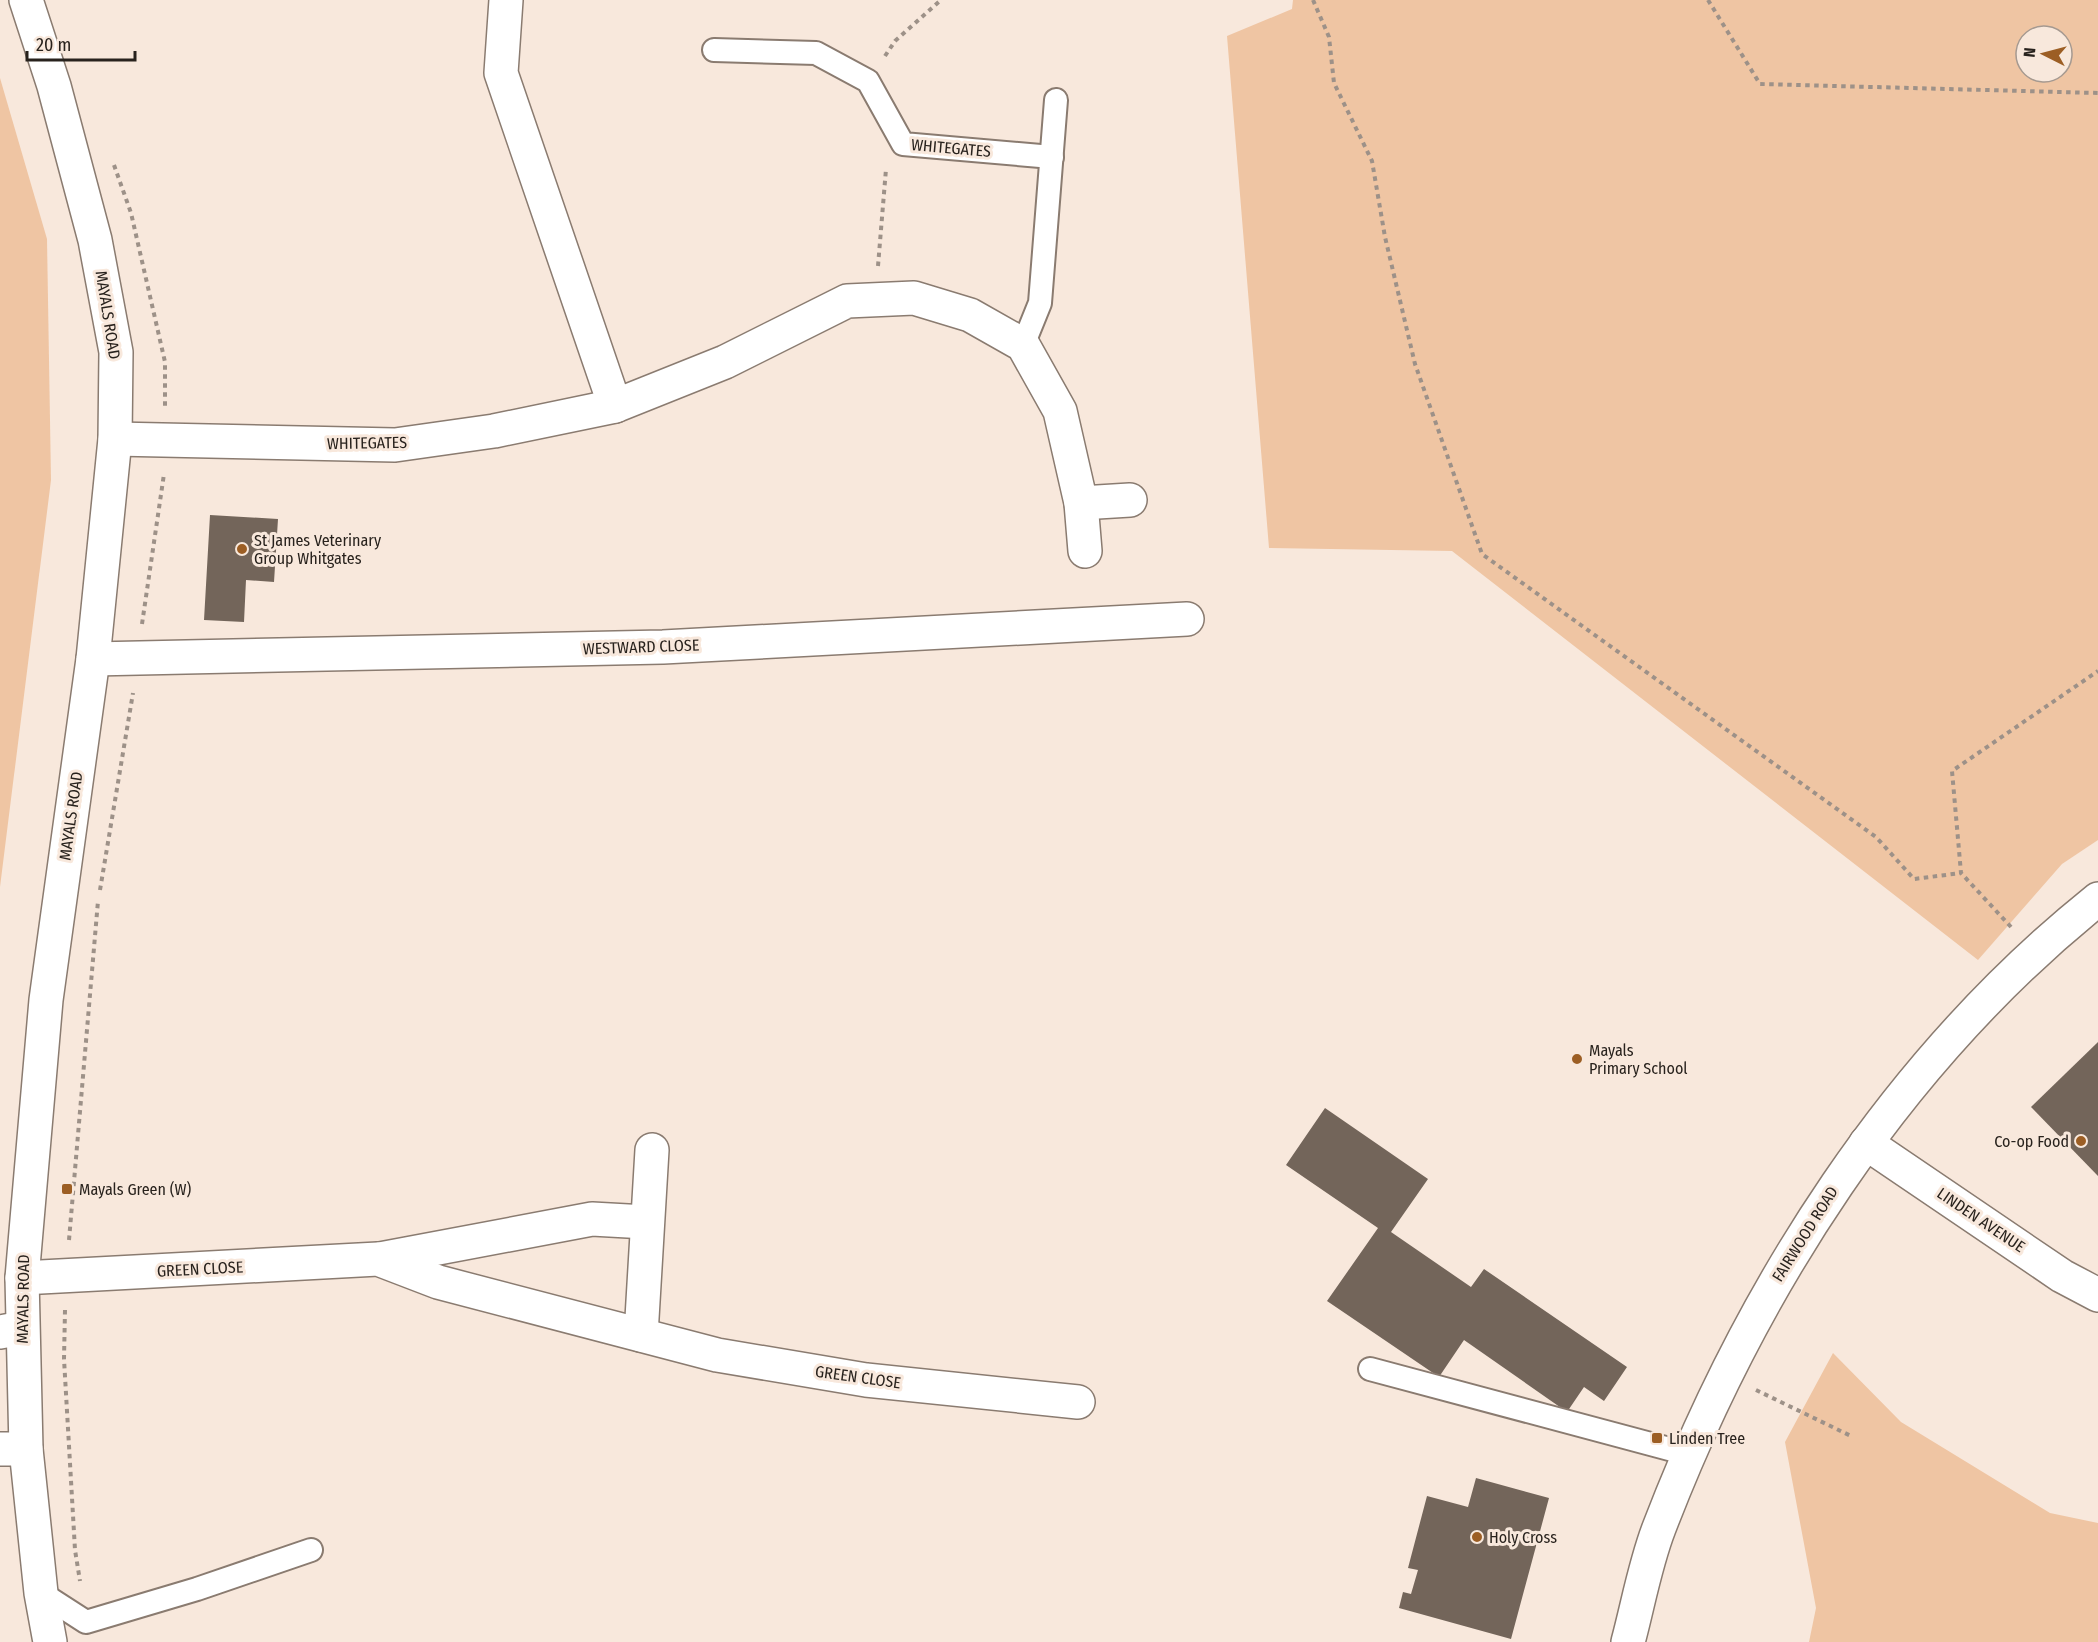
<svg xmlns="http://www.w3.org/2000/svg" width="2098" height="1642" viewBox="0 0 2098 1642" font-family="'Fira Sans Condensed',sans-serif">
	<rect width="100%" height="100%" fill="#f8e8dc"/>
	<g fill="#efc5a3" fill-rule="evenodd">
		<path d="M1293 0H2098V840L2062 864 1978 960 1452 551 1269 548 1227 36 1292 9ZM2026 36H2062V72H2026Z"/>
		<polygon points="0,78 47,239 51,480 0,887"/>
		<polygon points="1833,1353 1901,1422 2050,1513 2098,1523 2098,1642 1809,1642 1816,1608 1785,1442"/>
	</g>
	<g fill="#73655a">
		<polygon points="210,515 278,519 274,582 246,580 244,622 204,620"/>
		<polygon points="2098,1042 2098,1176 2031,1107"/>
		<polygon points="1325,1108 1428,1179 1391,1232 1471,1287 1484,1269 1627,1367 1604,1401 1584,1387 1567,1412 1464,1340 1439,1377 1327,1301 1378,1228 1286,1165"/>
		<polygon points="1476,1478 1549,1498 1511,1639 1399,1608 1403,1592 1411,1594 1418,1570 1408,1568 1427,1496 1468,1507"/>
	</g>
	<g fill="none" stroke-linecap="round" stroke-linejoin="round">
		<defs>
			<g id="lane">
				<polyline points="714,50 816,53 868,81 903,144 1052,157"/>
				<polyline points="1023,345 1040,303 1056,100"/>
				<polyline points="1370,1369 1688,1454"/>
				<polyline points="41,1593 86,1622 197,1589 311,1550"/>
			</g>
			<g id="street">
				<polyline points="506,0 501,73 615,406"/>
				<polyline points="115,439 395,445 494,431 615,406 725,362 847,301 914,298 970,315 1023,345 1060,411 1081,503 1085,551"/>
				<polyline points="1081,503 1130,500"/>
				<polyline points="93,659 663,647 1187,619"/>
				<polyline points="1866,1143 2062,1276 2098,1295"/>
				<polyline points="380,1259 592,1219 646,1222"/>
				<polyline points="22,1278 378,1259 438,1282 717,1355 866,1380 1078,1402"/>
				<polyline points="0,1332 22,1328"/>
				<polyline points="641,1335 652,1150"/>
				<polyline points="0,1449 26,1449"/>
			</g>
			<g id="secondary">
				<polyline points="26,0 54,86 95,240 116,352 115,439 93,659 46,1000 22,1278 26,1449 41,1593 50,1642"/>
				<path d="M1628 1642C1638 1605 1645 1564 1659 1528 1751 1288 1896 1061 2098 899"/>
			</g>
		</defs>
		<use href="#lane" stroke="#8a7b70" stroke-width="26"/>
		<use href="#street" stroke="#8a7b70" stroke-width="36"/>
		<use href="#secondary" stroke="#8a7b70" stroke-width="36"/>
		<g stroke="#9d9188" stroke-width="4" stroke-dasharray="4.5 4.5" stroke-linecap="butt">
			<polyline points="1313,0 1329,37 1334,83 1372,161 1385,237 1415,364 1482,554 1876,837 1914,879 1961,873"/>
			<polyline points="1708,0 1760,84 2098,93"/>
			<polyline points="885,56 895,41 941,0"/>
			<polyline points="114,165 131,213 165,362 165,406"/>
			<polyline points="878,266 886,169"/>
			<polyline points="142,624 164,474"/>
			<polyline points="100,890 133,693"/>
			<polyline points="2011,927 1961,873 1952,771 2098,671"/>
			<polyline points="69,1240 98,901"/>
			<polyline points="65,1310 64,1359 75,1550 80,1581"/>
			<polyline points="1756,1390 1851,1436"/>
		</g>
		<use href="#lane" stroke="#fff" stroke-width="22"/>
		<use href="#street" stroke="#fff" stroke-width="33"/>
		<use href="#secondary" stroke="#fff" stroke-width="33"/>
	</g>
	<g fill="#9c5e24" stroke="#f8e8dc" stroke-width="2">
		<circle cx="242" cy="549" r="6"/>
		<circle cx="1577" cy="1059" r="6"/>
		<circle cx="2081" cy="1141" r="6"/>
		<rect x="61" y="1183" width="12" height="12" rx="3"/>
		<rect x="1651" y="1432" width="12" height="12" rx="3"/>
		<circle cx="1477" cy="1537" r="6"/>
	</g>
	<g text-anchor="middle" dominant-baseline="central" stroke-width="6" stroke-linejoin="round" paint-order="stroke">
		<g font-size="16" fill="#28221d" stroke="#f8e8dc">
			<text transform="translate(951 148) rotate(5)">WHITEGATES</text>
			<text transform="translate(108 315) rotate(81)">MAYALS ROAD</text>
			<text transform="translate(367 443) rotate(-1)">WHITEGATES</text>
			<text transform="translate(641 647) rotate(-2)">WESTWARD CLOSE</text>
			<text transform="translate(71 816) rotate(-82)">MAYALS ROAD</text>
			<text transform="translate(1981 1220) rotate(34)">LINDEN AVENUE</text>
			<text transform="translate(1805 1234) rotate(-58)">FAIRWOOD ROAD</text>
			<text transform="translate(200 1269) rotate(-3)">GREEN CLOSE</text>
			<text transform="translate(23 1299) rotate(-89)">MAYALS ROAD</text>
			<text transform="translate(858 1377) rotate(8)">GREEN CLOSE</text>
		</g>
		<g font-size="16" fill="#28221d" stroke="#f8e8dc" text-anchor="start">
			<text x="254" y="540">St James Veterinary<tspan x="254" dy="18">Group Whitgates</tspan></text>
			<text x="1589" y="1050">Mayals<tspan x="1589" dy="18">Primary School</tspan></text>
			<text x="2069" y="1141" text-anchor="end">Co-op Food</text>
			<text x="79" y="1189">Mayals Green (W)</text>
			<text x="1669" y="1438">Linden Tree</text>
			<text x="1489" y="1537">Holy Cross</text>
		</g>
	</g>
	<g transform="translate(2044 54) rotate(276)"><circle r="28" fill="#f8e8dc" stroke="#a59990" stroke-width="1.5"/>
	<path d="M0-4.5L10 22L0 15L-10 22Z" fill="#9c5e24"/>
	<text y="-9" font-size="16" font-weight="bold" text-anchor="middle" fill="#28221d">N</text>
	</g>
	<path d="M27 51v9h108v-9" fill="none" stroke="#28221d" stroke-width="3"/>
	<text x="36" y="51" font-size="18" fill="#28221d" stroke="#f8e8dc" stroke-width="4.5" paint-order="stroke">20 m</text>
</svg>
